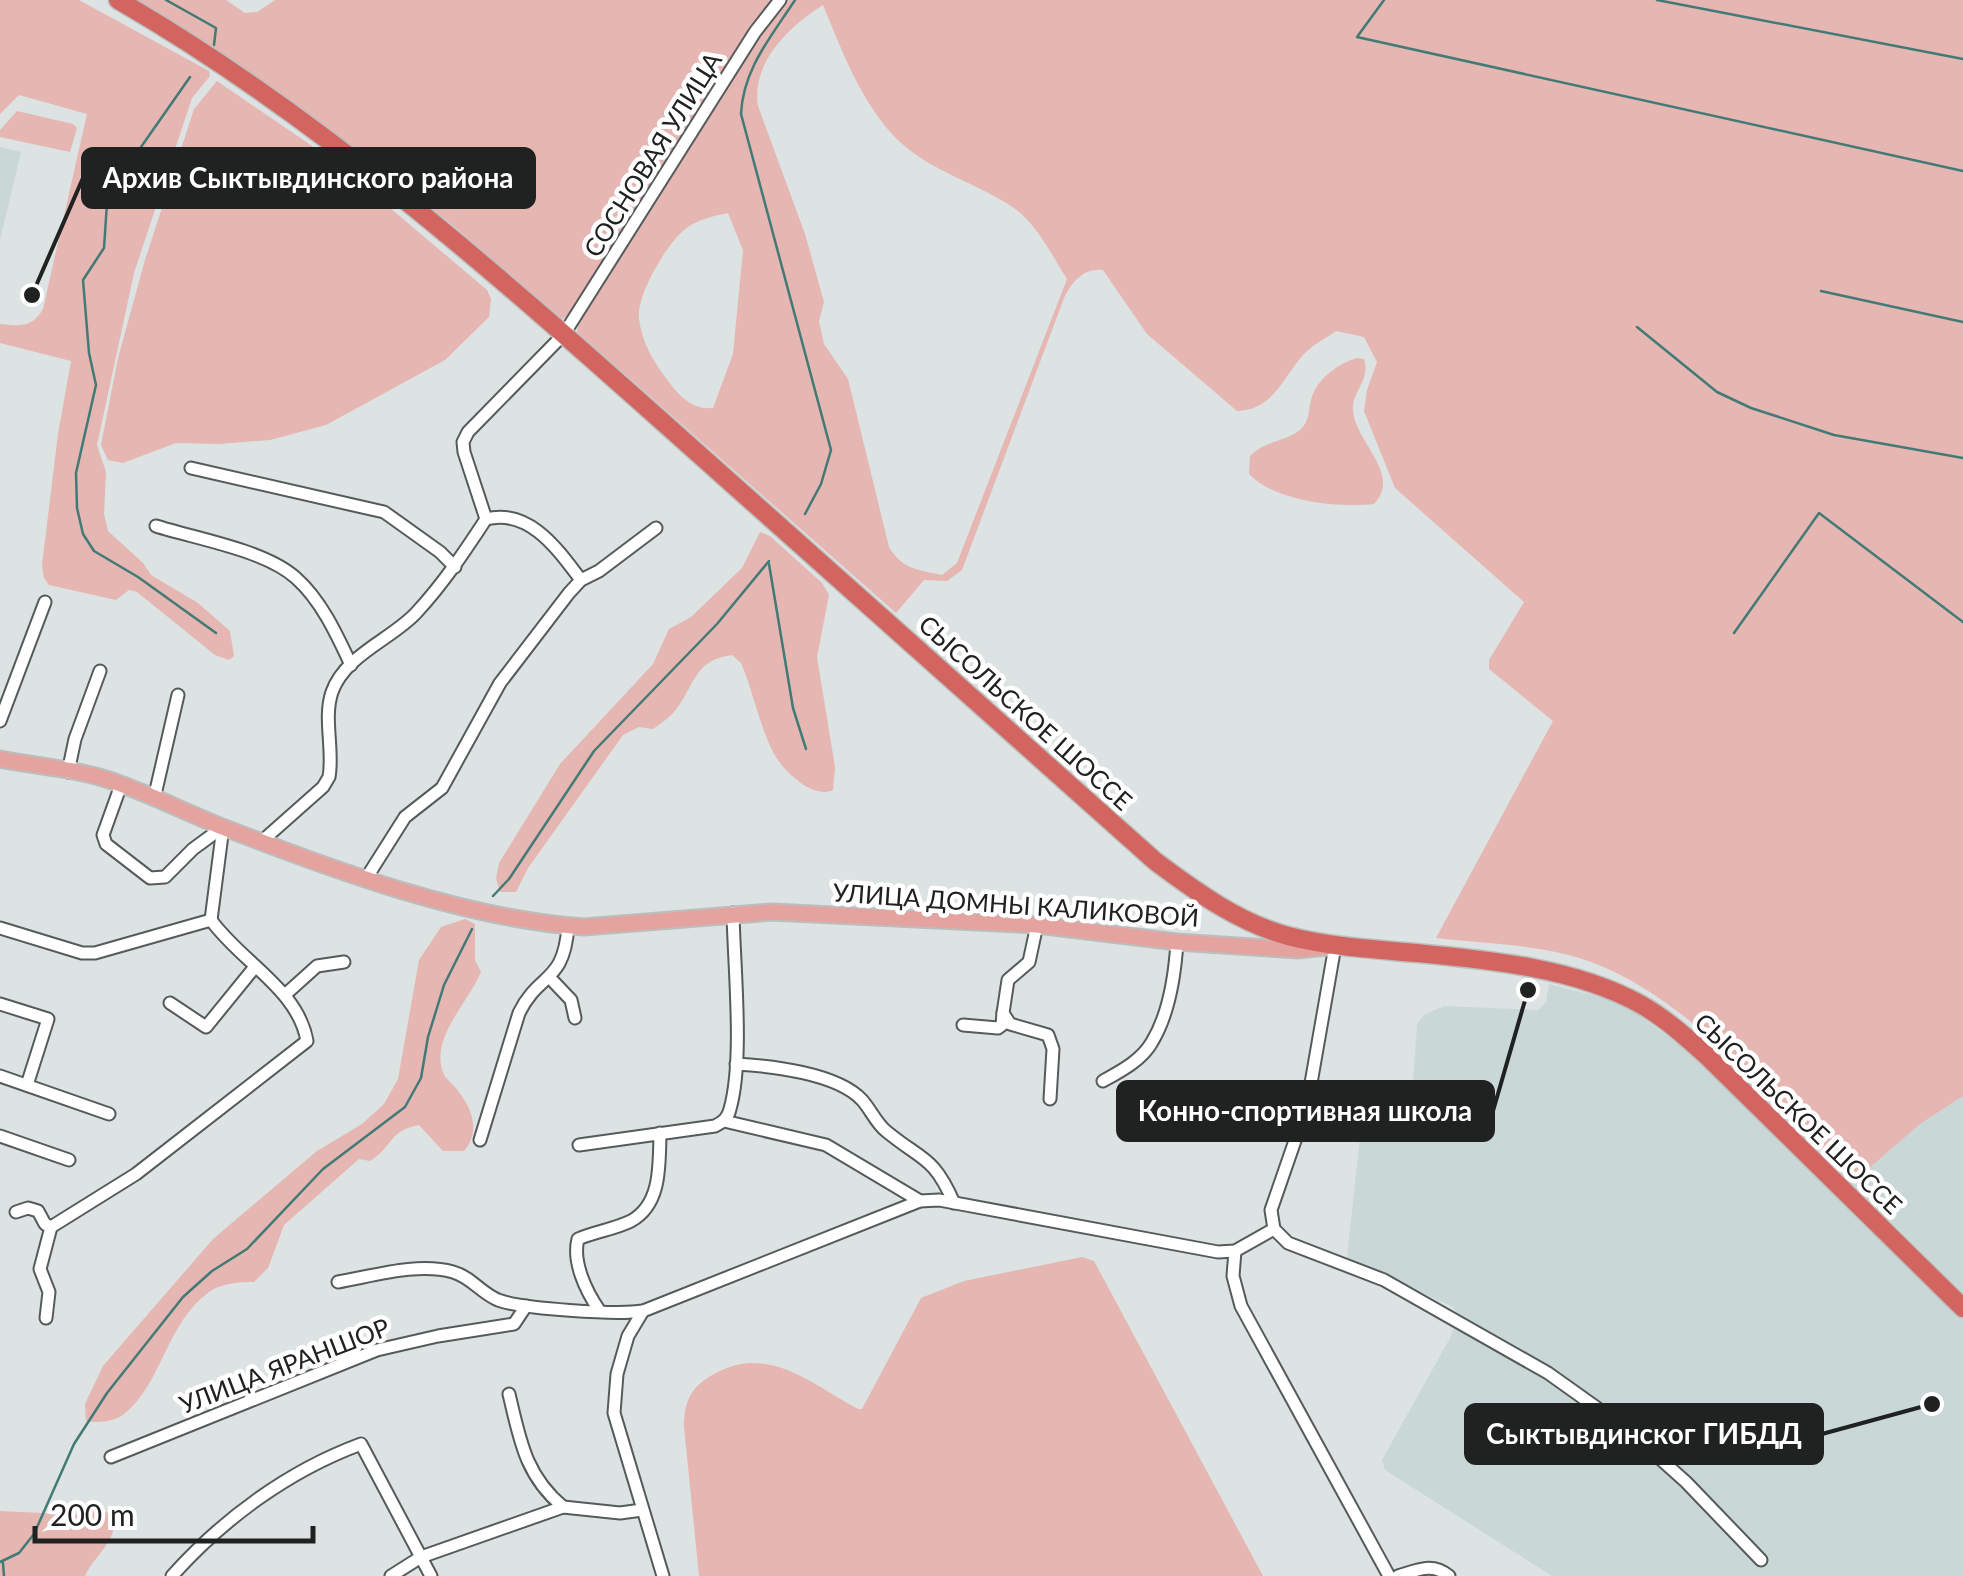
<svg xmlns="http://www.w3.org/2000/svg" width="1963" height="1576" viewBox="0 0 1963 1576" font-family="Lato,sans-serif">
	<rect width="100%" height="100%" fill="#dce3e2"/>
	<g fill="#c9d8d6">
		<polygon points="0,147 21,152 0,240"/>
		<polygon points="1549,984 1604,998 1637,1014 1699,1059 1963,1319 1963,1576 1552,1576 1385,1470 1382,1460 1450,1338 1458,1315 1453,1307 1347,1258 1361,1127 1370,1117 1408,1117 1411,1113 1417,1024 1424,1015 1444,1006 1538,1010 1546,1002"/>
		<polygon points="1963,1096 1963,1293 1852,1183 1920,1124"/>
	</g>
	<g fill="#e5b6b2" fill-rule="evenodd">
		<path d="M0 0H79L209 71 210 76 192 98 134 273 97 445 106 472 104 514 108 531 143 563 151 575 198 603 230 631 234 656 229 660 215 655 137 592 129 590 116 600 49 585 44 578 42 565 58 434 71 361 0 343V324C20 326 32 328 43 309L87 114 19 95 0 114Z"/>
		<polygon points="134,0 226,0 245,13 257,12 275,0 774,0 571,314 562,319 449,222 350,145"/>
		<path d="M786 0H1963V1096L1920 1124 1852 1183C1779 1104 1678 984 1572 956 1528 944 1480 943 1436 938L1553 721 1489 669V660L1524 602 1395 488 1364 411 1367 390 1377 362 1364 337 1336 331C1325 339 1312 345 1303 355 1282 379 1273 410 1237 411L1147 334 1103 270C1083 268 1072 282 1064 298L962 570 947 581 924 580 896 613 577 332 579 319 759 35ZM823 5C842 51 859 97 892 134 925 170 971 180 1011 206 1036 222 1051 254 1067 279L957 563 942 575C918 570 902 569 889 547L848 379 824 344 819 321 824 302 805 234 758 106C751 63 789 26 823 5ZM728 213 743 250 733 354 713 408C693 410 680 397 669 382 654 363 642 343 639 319 636 296 666 245 684 230 696 220 713 216 728 213Z"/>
		<polygon points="217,81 337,163 487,290 491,299 489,317 445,360 326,425 270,440 219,444 176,443 123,463 108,460 101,445 118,358 145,260 194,109"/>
		<polygon points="17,111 73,124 77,128 70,152 0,137 0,130"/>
		<path d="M1357 358 1364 359C1371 381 1351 391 1353 411 1356 443 1402 474 1374 504 1337 508 1276 502 1249 474L1250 456C1266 440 1285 442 1300 430 1310 421 1308 412 1311 400 1316 380 1337 364 1357 358Z"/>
		<path d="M760 532 770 536 822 583 829 595 817 657 835 767 833 790C813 800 782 770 773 752 759 724 753 691 741 663L732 655C695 660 696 682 677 708 671 717 661 723 653 729L639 727 623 735 528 868 516 892H500L496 878 499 863 560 764 653 664 669 629 691 617 742 568Z"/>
		<path d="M465 919 475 924V960L481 972C469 1002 428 1039 444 1075 445 1077 453 1085 455 1087 471 1106 482 1130 464 1151H443L419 1125C388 1131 394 1146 370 1161L359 1159 284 1225 268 1268 254 1282C240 1282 221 1283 209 1292 166 1323 162 1384 124 1414 114 1422 98 1423 86 1421L85 1404 103 1366 213 1239 317 1151 362 1124 384 1104 398 1079 419 960 441 927Z"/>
		<path d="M1082 1257 1094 1261 1263 1576H699L684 1427C684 1407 688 1391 706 1379 763 1340 807 1381 858 1409H862L921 1298 964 1281Z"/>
		<path d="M93 1509 112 1514C121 1539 94 1555 85 1576H0V1511L83 1515Z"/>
	</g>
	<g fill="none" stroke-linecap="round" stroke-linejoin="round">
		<g stroke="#427a76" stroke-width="2.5">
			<polyline points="166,0 216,28 214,45"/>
			<path d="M795 0C771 37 743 69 741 114L831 450 821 484 805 514"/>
			<polyline points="1384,0 1357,37 1963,171"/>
			<polyline points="1657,0 1963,59"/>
			<polyline points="190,77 113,187 107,203 104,248 83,280 89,353 96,385 76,473 77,508 83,534 94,551 138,577 216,633"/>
			<polyline points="1821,291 1963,322"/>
			<polyline points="1637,327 1717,392 1751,408 1834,435 1963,458"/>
			<polyline points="769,564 793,708 806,749"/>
			<polyline points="1734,633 1819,513 1963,622"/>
			<polyline points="493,896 509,879 594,751 717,624 769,561"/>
			<polyline points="0,1562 19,1553 34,1534 74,1444 107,1393 183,1297 212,1271 247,1249 323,1169 405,1107 421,1078 428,1037 444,985 472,929"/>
			<polyline points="3,1563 4,1576"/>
		</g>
		<defs>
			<g id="minor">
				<polyline points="191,468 384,512 440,552 455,567"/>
				<path d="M486 519C530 508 558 550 581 580"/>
				<path d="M156 526C197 539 265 550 296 578 321 600 337 635 351 665"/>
				<polyline points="0,721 45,602"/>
				<polyline points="68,772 75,739 100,671"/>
				<polyline points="121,785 103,835 106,844 150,878 165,877 193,849 223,827"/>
				<polyline points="154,799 178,695"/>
				<path d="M261 842 323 787 329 777C334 750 323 718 332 692 345 655 392 639 416 613 443 584 465 551 486 519L464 452 463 442 468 432 564 334 755 32 780 0"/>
				<polyline points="367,877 405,817 442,788 500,683 569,593 581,580 599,571 656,528"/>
				<polyline points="211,920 223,827"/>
				<polyline points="1037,925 1029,962 1008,980 1003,1013 1010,1024 1048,1035 1053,1049 1050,1099"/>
				<polyline points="0,928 82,953 95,953 211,920"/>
				<polyline points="1335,946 1307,1106 1271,1210 1274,1229 1288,1243 1384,1280 1548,1373 1628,1430 1686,1482 1761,1560"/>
				<polyline points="550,978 571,1000 575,1018"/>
				<polyline points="287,993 317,966 344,962"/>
				<polyline points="170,1003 206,1027 254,968"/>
				<polyline points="0,1004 48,1019 27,1085"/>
				<polyline points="963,1025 998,1028 1002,1025 1003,1013"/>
				<path d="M736 1064C771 1066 837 1073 862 1100 871 1110 876 1123 886 1131 922 1161 933 1155 954 1203"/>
				<polyline points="0,1076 109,1114"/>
				<path d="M1103 1081C1121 1071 1142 1060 1152 1042 1169 1014 1175 974 1177 942"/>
				<polyline points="724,1121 826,1145 920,1201"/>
				<polyline points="1196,1130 1209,1118 1255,1128 1307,1106"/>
				<polyline points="0,1136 69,1160"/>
				<path d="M480 1140 519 1013C539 972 564 984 568 926"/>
				<path d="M579 1145 715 1126C723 1122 728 1118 730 1109 744 1060 734 967 733 913"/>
				<polyline points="16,1212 28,1208 38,1211 45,1224 51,1227"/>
				<path d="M51 1227 136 1174 307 1041C298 989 241 962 211 920"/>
				<polyline points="1235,1251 1233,1276 1241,1306 1389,1576"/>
				<path d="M338 1282C373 1276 418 1262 453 1272 471 1277 481 1293 498 1300 522 1309 617 1315 643 1311L920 1201 939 1200 1218 1252 1235 1251 1274 1229"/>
				<path d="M599 1310C586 1291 572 1262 578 1239 594 1232 615 1229 631 1221 662 1204 659 1164 660 1133"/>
				<polyline points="643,1311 628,1336 617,1374 614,1413 663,1576"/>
				<polyline points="46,1318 49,1292 40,1269 51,1227"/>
				<path d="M509 1394C520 1440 525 1475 563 1507"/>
				<polyline points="111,1457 377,1350 438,1336 514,1324 526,1306"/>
				<path d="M172 1576C223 1519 288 1471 361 1444L431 1576"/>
				<polyline points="391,1576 421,1557 563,1507 620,1513 642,1510"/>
				<path d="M1398 1576C1418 1570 1432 1562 1449 1576"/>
			</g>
			<path id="major" d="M0 759C37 766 77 769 112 781 150 794 187 813 225 828 336 871 466 919 584 927L772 912 1037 925 1177 942 1298 950 1326 947"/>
			<path id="highway" d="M118 0C321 117 500 277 674 432 834 575 995 718 1155 861 1195 891 1239 923 1288 936 1330 947 1374 949 1417 953 1490 960 1575 968 1640 1004 1665 1018 1686 1037 1707 1056L1963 1308"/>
		</defs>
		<use href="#minor" stroke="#555b5a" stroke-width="15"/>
		<use href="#major" stroke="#bcbdbd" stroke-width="19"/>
		<use href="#highway" stroke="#bcbdbd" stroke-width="21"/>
		<use href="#minor" stroke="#fff" stroke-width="11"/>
		<use href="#major" stroke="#e5a3a0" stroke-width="15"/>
		<use href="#highway" stroke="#d36561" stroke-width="18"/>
	</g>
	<g text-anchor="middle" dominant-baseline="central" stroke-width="9" stroke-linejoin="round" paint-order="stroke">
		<g font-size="25" fill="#202222" stroke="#fff">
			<text transform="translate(652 154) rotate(-58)">СОСНОВАЯ УЛИЦА</text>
			<text transform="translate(1026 712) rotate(42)">СЫСОЛЬСКОЕ ШОССЕ</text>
			<text transform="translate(1016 904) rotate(4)">УЛИЦА ДОМНЫ КАЛИКОВОЙ</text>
			<text transform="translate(1799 1113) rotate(44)">СЫСОЛЬСКОЕ ШОССЕ</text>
			<text transform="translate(284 1365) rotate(-21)">УЛИЦА ЯРАНШОР</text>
		</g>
	</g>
	<path fill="none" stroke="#202222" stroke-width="4" d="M32 295L83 178M1528 990L1493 1111M1932 1404L1822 1434"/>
	<g fill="#202222" stroke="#fff" stroke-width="4">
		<circle cx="32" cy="295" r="10"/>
		<circle cx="1528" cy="990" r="10"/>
		<circle cx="1932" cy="1404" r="10"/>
	</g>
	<g fill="#202222" stroke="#202222" stroke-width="4">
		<rect x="83" y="149" width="451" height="58" rx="10"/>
		<rect x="1118" y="1082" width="375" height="58" rx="10"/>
		<rect x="1466" y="1405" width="356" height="58" rx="10"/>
	</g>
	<g font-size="28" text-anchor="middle" font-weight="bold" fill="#fff">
		<text x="308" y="188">Архив Сыктывдинского района</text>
		<text x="1305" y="1121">Конно-спортивная школа</text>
		<text x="1644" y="1444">Сыктывдинског ГИБДД</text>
	</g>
	<path d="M35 1526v15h278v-15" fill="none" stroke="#202222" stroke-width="5"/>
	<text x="50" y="1526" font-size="30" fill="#202222" stroke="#ffffff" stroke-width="8" paint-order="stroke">200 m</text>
</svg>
